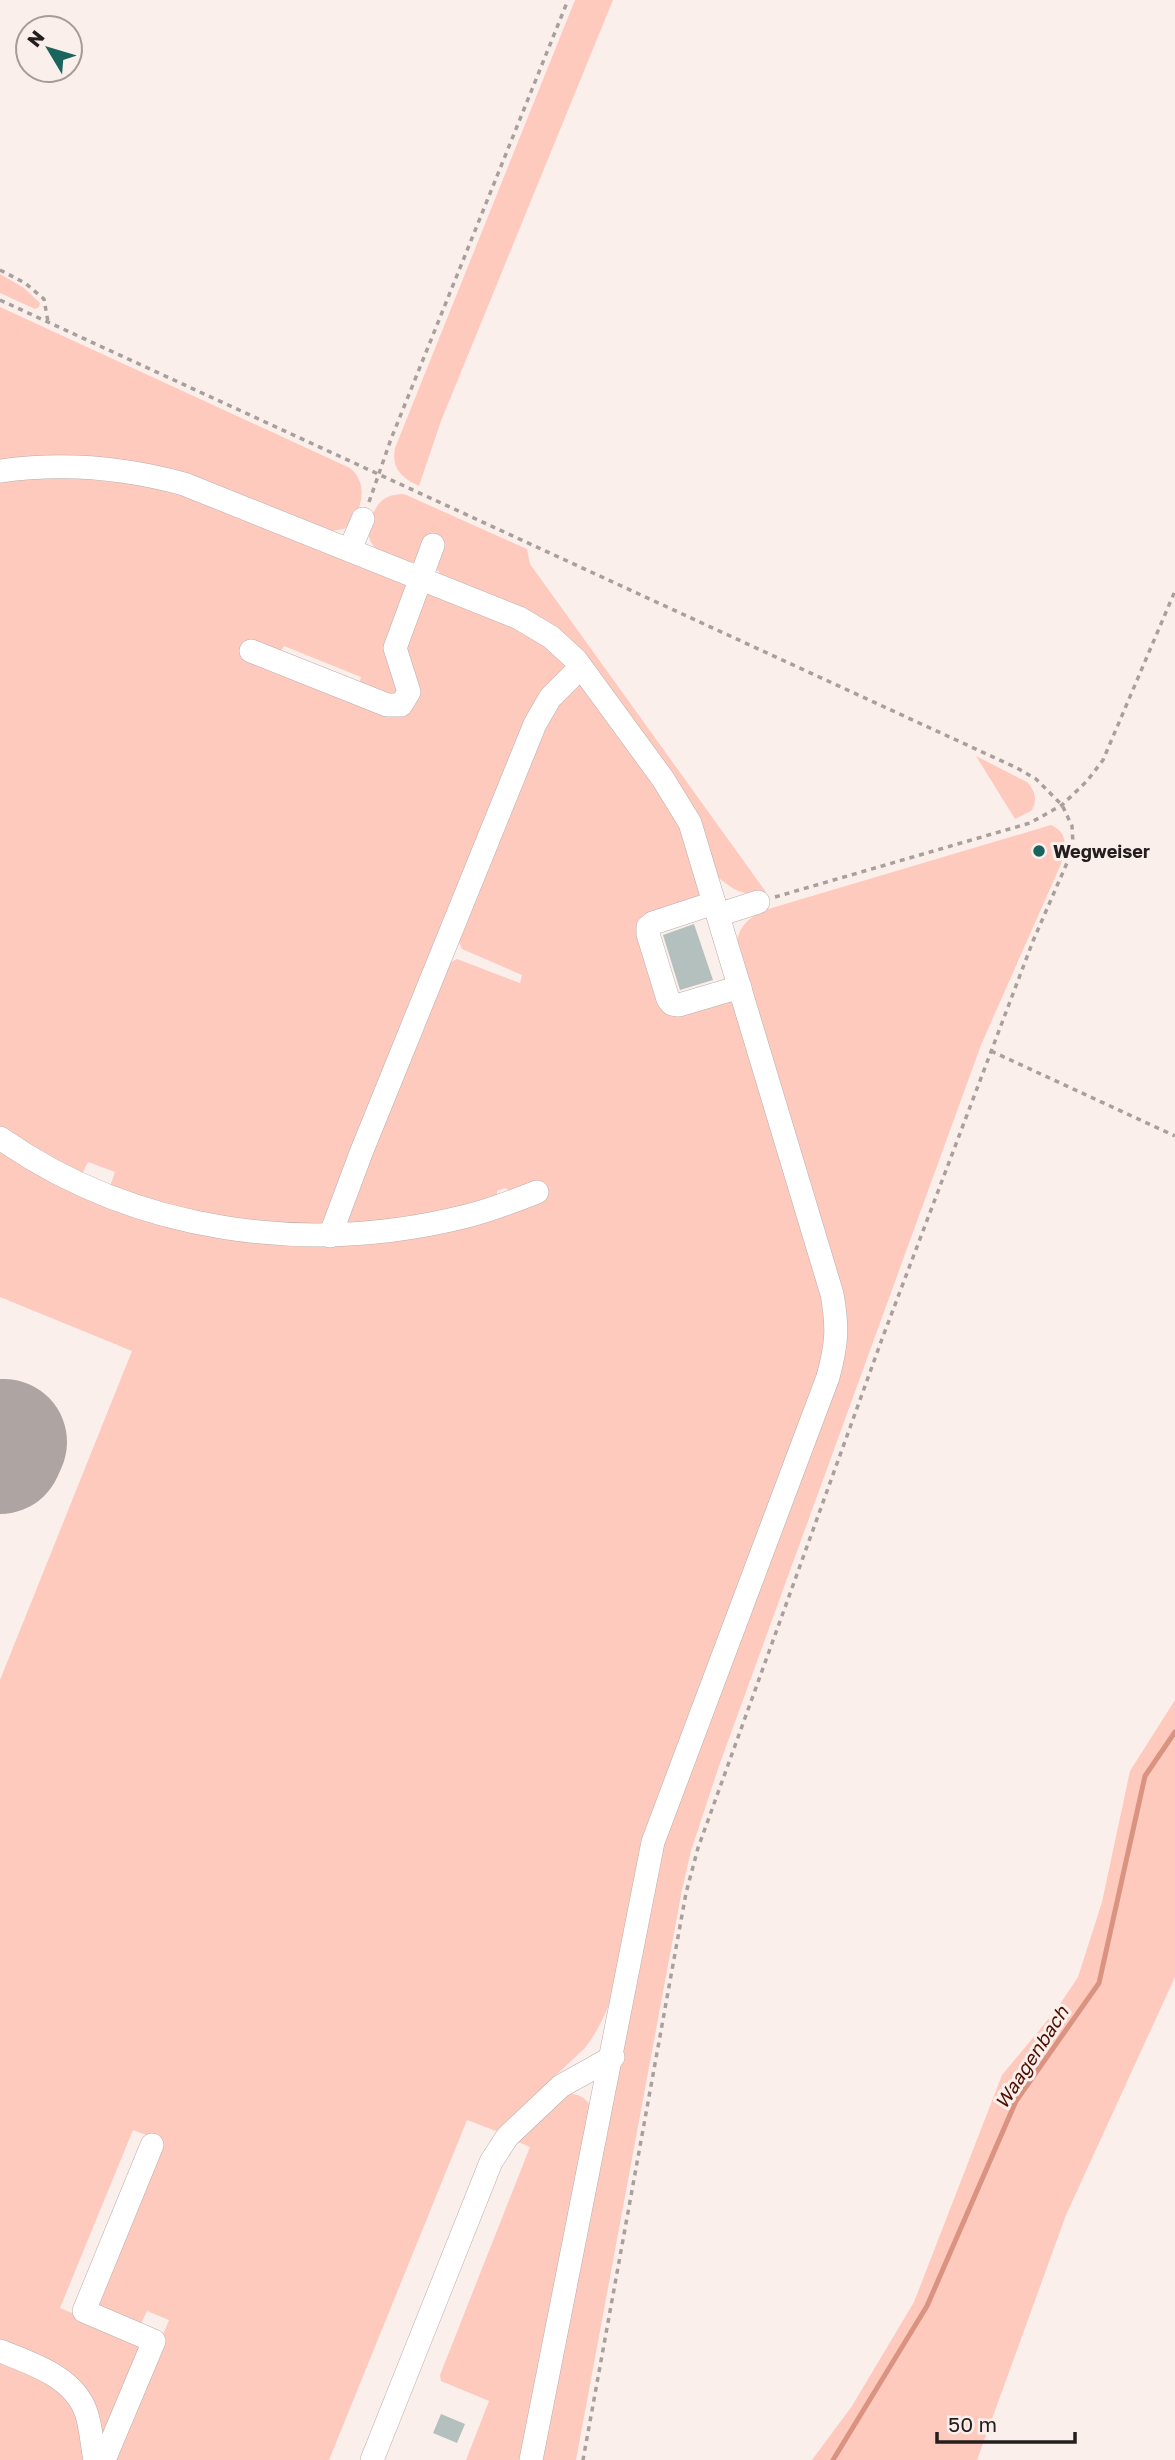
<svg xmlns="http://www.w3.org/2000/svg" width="1175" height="2460" viewBox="0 0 1175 2460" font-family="'Golos Text',sans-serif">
	<rect width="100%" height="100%" fill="#fbefec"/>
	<g fill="#fecabd">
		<path d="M575 0H613L441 421 419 486C402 478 391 469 395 448Z"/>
		<polygon points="0,274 24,288 40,303 39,307 35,309 0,293"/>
		<path d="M0 307 350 468C370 484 362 514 344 529L331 531 209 483 0 462Z"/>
		<path d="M75 475 121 479 180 492 404 581 410 595 390 650 405 690 398 701 393 702 358 688 361 677 284 646 279 654 251 643 247 654 385 709C392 710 399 711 405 706 424 691 402 668 400 651 399 642 415 601 422 597 427 593 432 593 438 594 482 612 533 626 565 662L564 673 535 714 329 1223 318 1232C245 1230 178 1216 108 1192L115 1172 88 1162 80 1178 38 1157 0 1133V480L29 476Z"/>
		<path d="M404 494 527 549 530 564 766 892C741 897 734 890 715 875L585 658 443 577C439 573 436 567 432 564 422 558 415 564 405 562 374 555 358 539 376 508 382 497 392 494 404 494Z"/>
		<path d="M580 681 672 809 683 831 702 892 697 902 646 917 638 926 662 1006 673 1015 726 998 736 1006 824 1299 829 1321 823 1361 655 1817C645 1850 637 1883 630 1917 621 1964 615 2009 585 2048L496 2131 467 2120 329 2460H111L169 2320 147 2311 139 2328 101 2312 93 2304 159 2140 133 2130 60 2308 136 2339 141 2346 142 2355 109 2431 103 2435 97 2433C95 2424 93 2414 90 2406 76 2369 33 2360 0 2346V1680L132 1351 0 1297V1142C108 1210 236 1251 365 1238 426 1231 483 1215 541 1195L538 1188 516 1195 505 1188 497 1191V1198C480 1220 371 1229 341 1231L337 1228 353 1182 441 968 457 959 520 983 522 975 462 949 458 940 457 929 540 722C548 706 561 683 580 681Z"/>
		<path d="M976 756 1027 782C1035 790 1038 801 1031 811L1015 819Z"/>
		<path d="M1051 825C1069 833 1066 848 1061 864L981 1045 719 1766 691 1851 682 1890 576 2460H540L662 1850 843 1364 737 940C741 924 750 917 765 910Z"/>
		<polygon points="1175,1700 1175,1977 1066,2215 977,2460 812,2460 852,2406 914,2302 1002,2075 1056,2010 1078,1977 1102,1902 1130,1771"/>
		<path d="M573 2094C583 2096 587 2099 591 2108L522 2460H466L489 2401 441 2381 440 2375 530 2147 518 2142 565 2095Z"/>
		<polygon points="0,2359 70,2395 89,2460 0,2460"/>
	</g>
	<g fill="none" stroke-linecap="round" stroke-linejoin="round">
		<polyline stroke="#da9381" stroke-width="5" points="833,2460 927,2306 1016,2101 1099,1983 1145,1776 1175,1732"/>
		<polyline stroke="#aea4a2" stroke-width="126" points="0,1451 4,1442"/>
	</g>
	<g fill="#b4c0be">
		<polygon points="694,924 713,980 680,990 663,935"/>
		<polygon points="441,2414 465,2424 457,2443 433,2433"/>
	</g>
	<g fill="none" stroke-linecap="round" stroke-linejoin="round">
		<defs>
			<g id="minor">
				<path d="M0 471C63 462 123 467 184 484L519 618 551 637 576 660 663 779 690 823 832 1294C838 1327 837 1344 828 1377L653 1842 531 2460"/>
				<polyline points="350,549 363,519"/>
				<polyline points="251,651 387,705 401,705 409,692 395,648 433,545"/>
				<polyline points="714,903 653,923 648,927 648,934 668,999 672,1004 679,1005 740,987"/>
				<polyline points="718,915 758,902"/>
				<path d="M0 1138C136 1233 308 1256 467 1216 491 1210 514 1201 537 1192"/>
				<polyline points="330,1236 361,1153 535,724 550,698 581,667"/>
				<path d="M0 2351C31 2363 74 2377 86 2412 91 2426 92 2445 95 2460"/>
				<polyline points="104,2460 154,2341 84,2311 152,2145"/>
				<polyline points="372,2460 491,2162 507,2137 561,2086 613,2057"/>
			</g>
		</defs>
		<use href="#minor" stroke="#b8adaa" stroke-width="24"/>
		<g stroke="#a9a09e" stroke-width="3.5" stroke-dasharray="5 5" stroke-linecap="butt">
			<polyline points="0,270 25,283 44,299 48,322"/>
			<polyline points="0,300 1017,768 1036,779 1062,805 1072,826 1073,843 1070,856 1033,941 882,1339 698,1848 686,1893 583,2460"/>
			<polyline points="369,502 391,439 568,0"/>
			<polyline points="775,897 1030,823 1062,805 1087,781 1103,760 1175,591"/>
			<polyline points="991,1051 1175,1136"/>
		</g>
		<use href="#minor" stroke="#fff" stroke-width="23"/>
	</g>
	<circle fill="#19655e" stroke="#fbefec" stroke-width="2.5" cx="1039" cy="851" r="7"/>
	<g text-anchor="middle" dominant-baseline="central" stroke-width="6" stroke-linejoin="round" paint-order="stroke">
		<g font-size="18" font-weight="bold" fill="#231f1e" stroke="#fbefec" text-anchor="start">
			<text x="1053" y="851">Wegweiser</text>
		</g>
		<g font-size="19" font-style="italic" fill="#4e0f01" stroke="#fbefec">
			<text transform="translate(1031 2057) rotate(-57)">Waagenbach</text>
		</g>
	</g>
	<g transform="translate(49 49) rotate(308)"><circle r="33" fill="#fbefec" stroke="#a59c9a" stroke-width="2"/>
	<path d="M0-5L12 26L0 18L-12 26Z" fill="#19655e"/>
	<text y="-10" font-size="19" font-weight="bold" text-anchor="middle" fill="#231f1e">N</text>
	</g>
	<path d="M937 2432v10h138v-10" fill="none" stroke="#231f1e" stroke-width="3.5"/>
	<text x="948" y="2432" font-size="21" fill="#231f1e" stroke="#fbefec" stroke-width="5" paint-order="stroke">50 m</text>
</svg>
